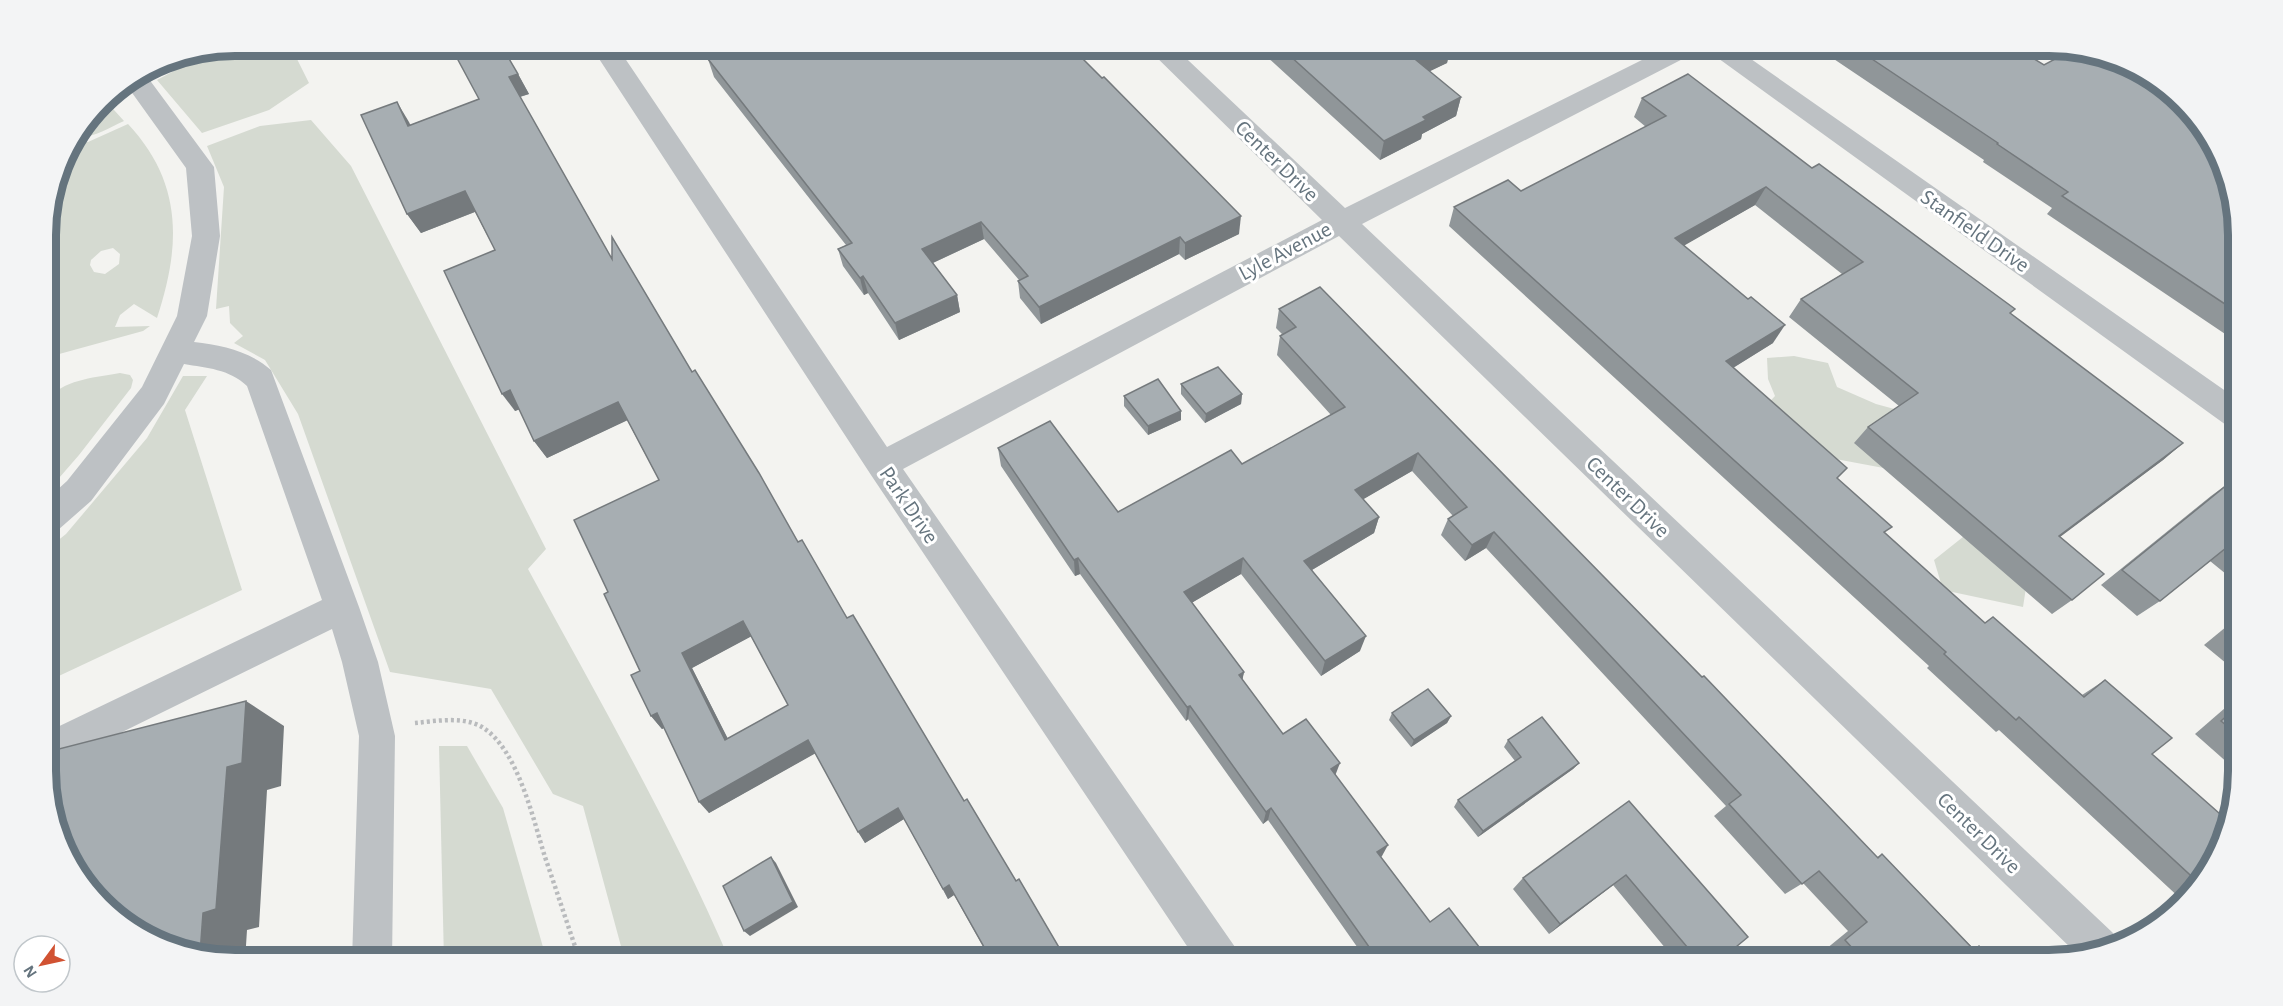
<svg xmlns="http://www.w3.org/2000/svg" width="2283" height="1006" viewBox="0 0 2283 1006" font-family="'Alegreya Sans',sans-serif">
	<rect width="100%" height="100%" fill="#f3f3f0"/>
	<g fill="#d5dad1" fill-rule="evenodd">
		<polygon points="235,45 290,45 309,83 269,110 202,133 157,80 183,66 174,57"/>
		<path d="M104 99 124 121C108 128 93 139 75 137Z"/>
		<path d="M311 120 351 166 546 549 528 569C598 698 672 826 730 961H625L583 806 553 794 491 689 390 672 298 414 265 360 234 343 243 336 230 323 229 306 216 309 224 187 207 146 260 126Z"/>
		<path d="M128 124C183 183 181 245 157 318L134 304 120 315 115 327 150 326 143 331 52 356 46 334 45 222 64 151 71 143 88 142ZM113 248 120 254 119 264 105 274 94 272 90 265 91 260 101 251Z"/>
		<polygon points="1794,356 1828,363 1837,387 1876,404 1931,419 2031,555 2023,607 1943,590 1934,560 1968,533 1889,469 1825,457 1759,413 1775,396 1768,379 1767,358"/>
		<path d="M120 373 130 375 133 380 131 388 79 455 46 493V419L57 414 51 396C67 379 98 377 120 373Z"/>
		<polygon points="183,376 207,376 185,410 242,590 46,682 46,550 66,534 147,438"/>
		<polygon points="439,746 467,746 503,808 547,961 444,961"/>
	</g>
	<g fill="none" stroke-linecap="round" stroke-linejoin="round">
		<path stroke="#b9bbbd" stroke-width="4.5" stroke-dasharray="3 3" stroke-linecap="butt" d="M415 723C436 721 463 716 482 727 518 749 533 819 545 857 557 892 568 926 580 961"/>
		<g fill="#bdc1c4" fill-rule="evenodd">
			<polygon points="590,45 616,45 887,447 1322,220 1144,45 1172,45 1345,208 1672,45 1731,45 2237,399 2237,429 2226,425 1704,48 1362,224 2113,933 2117,941 2078,955 1339,236 903,469 1235,947 1241,961 1197,961 871,475"/>
			<path d="M143 71 214 167 220 236 207 316 194 342C222 345 249 351 271 370L359 607 378 662 395 736 392 961H352L359 736 342 662 332 629 47 769V732L322 600 247 386C229 369 207 368 184 364L164 404 91 501 58 530 46 534V500L67 481 142 387 177 316 192 236 186 168 125 83Z"/>
		</g>
	</g>
	<g fill="#909699" fill-rule="evenodd">
		<polygon points="698,45 1065,45 1239,234 1185,260 1179,254 1041,324 1020,298 1018,281 1019,280 984,239 933,263 957,295 960,312 899,340 868,293 864,295 843,266 838,249 846,245 714,77 708,59"/>
		<polygon points="1254,45 1451,45 1447,63 1429,71 1461,97 1456,116 1422,134 1421,139 1380,160"/>
		<polygon points="1813,45 2011,45 2044,65 2236,210 2237,342 2047,214 2052,208 1983,162 1984,160"/>
		<path d="M518 74 529 94 520 97 612 259 692 372 798 542 1067 961H991L954 895 948 899 904 819 865 843 815 753 709 813 664 728 662 729 651 716 640 671 608 592 659 480 627 420 547 458 534 441 520 409 515 411 495 250 475 212 421 233 407 214 410 125 479 99ZM751 636 788 705 728 739 692 668Z"/>
		<polygon points="1642,98 1812,168 2011,314 2183,443 2163,460 2059,537 2072,600 2052,614 1854,443 1868,427 1899,406 1789,317 1801,299 1842,274 1755,205 1684,245 1773,343 1733,368 1838,479 1885,534 1985,623 2082,695 2105,680 2152,754 2224,844 2199,887 2183,901 1999,730 1996,732 1927,668 1929,666 1449,226 1454,207 1521,191 1646,127 1634,117"/>
		<polygon points="1279,309 1877,857 1882,854 1973,948 1979,946 1993,961 1837,961 1826,949 1848,931 1803,883 1785,894 1714,816 1726,806 1486,548 1465,561 1441,535 1448,519 1453,516 1412,471 1363,499 1379,517 1374,533 1312,570 1360,651 1321,676 1241,574 1191,603 1244,672 1242,680 1283,734 1335,775 1382,856 1381,857 1430,922 1490,961 1367,961 1268,820 1263,824 1188,719 1186,721 1080,574 1075,576 1001,466 998,448 1118,512 1242,464 1331,415 1277,355 1280,336 1282,334 1276,328"/>
		<polygon points="1181,384 1242,394 1241,404 1205,423 1181,394"/>
		<polygon points="1124,396 1181,420 1148,435 1124,406"/>
		<polygon points="2233,480 2237,482 2237,583 2210,561 2160,601 2137,616 2101,585 2211,496"/>
		<polygon points="2238,617 2238,673 2204,645"/>
		<polygon points="2238,701 2238,772 2195,734 2225,708"/>
		<polygon points="1392,713 1451,716 1447,723 1411,747 1389,720"/>
		<polygon points="1508,740 1579,763 1573,769 1478,837 1454,807 1458,800 1515,761 1504,747"/>
		<polygon points="1629,801 1719,961 1676,961 1613,885 1549,934 1513,889 1523,878"/>
	</g>
	<g fill="#757a7d">
		<polygon points="1449,45 1451,45 1447,63 1412,80 1416,60"/>
		<polygon points="518,74 529,94 519,97 509,77"/>
		<polygon points="1461,97 1456,116 1422,134 1421,139 1380,160 1384,141 1423,117"/>
		<polygon points="397,102 409,122 420,145 408,126"/>
		<polygon points="1766,187 1755,205 1666,256 1675,238"/>
		<polygon points="465,191 477,211 421,233 407,214"/>
		<polygon points="1241,216 1239,234 1185,260 1185,243"/>
		<polygon points="981,222 984,239 926,266 922,249"/>
		<polygon points="1180,237 1179,254 1041,324 1039,307"/>
		<polygon points="863,276 868,293 864,295 860,278"/>
		<polygon points="957,295 960,312 899,340 895,323"/>
		<polygon points="1785,325 1773,343 1715,379 1726,361"/>
		<polygon points="510,390 523,408 515,411 502,394"/>
		<polygon points="1242,394 1241,404 1205,423 1206,414"/>
		<polygon points="618,402 628,420 547,458 534,441"/>
		<polygon points="1181,411 1181,420 1148,435 1148,426"/>
		<polygon points="2183,443 2163,460 2040,552 2059,536"/>
		<polygon points="1418,453 1412,471 1350,507 1355,490"/>
		<polygon points="1379,517 1374,533 1300,577 1304,561"/>
		<polygon points="1494,532 1486,548 1465,561 1472,545"/>
		<polygon points="1078,558 1080,574 1075,576 1074,560"/>
		<polygon points="1243,558 1241,574 1183,608 1184,592"/>
		<polygon points="743,621 752,636 692,668 735,753 725,740 682,653"/>
		<polygon points="1366,636 1360,651 1321,676 1325,661"/>
		<polygon points="1244,672 1241,687 1239,675"/>
		<polygon points="246,701 284,726 281,786 267,790 259,927 247,930 245,961 234,961 200,954 203,913 227,767"/>
		<polygon points="1190,706 1188,719 1186,721 1187,707"/>
		<polygon points="657,713 668,726 662,729 651,716"/>
		<polygon points="1451,716 1447,723 1411,747 1414,740"/>
		<polygon points="808,740 816,753 709,813 699,802"/>
		<polygon points="1340,763 1335,776 1331,769"/>
		<polygon points="1579,763 1573,769 1478,837 1483,831"/>
		<polygon points="898,808 904,819 865,843 858,832"/>
		<polygon points="1271,808 1268,820 1263,824 1266,812"/>
		<polygon points="1388,845 1382,856 1371,863 1377,852"/>
		<polygon points="771,857 776,863 798,907 750,936 744,931"/>
		<polygon points="1626,875 1613,885 1549,934 1560,924"/>
		<polygon points="949,885 954,895 948,899 943,889"/>
	</g>
	<g fill="#a7aeb2" stroke="#757a7d" stroke-width="1.5" fill-rule="evenodd">
		<path d="M450 45H501L518 74 509 77 612 259V237L692 372 695 370 759 473 798 542 802 540 847 618 853 615 964 801 967 799 1016 881 1019 879 1067 961H992L949 885 943 889 898 808 858 832 808 740 699 802 657 713 651 716 631 675 640 671 604 594 608 592 574 520 659 480 618 402 534 441 510 390 502 394 444 271 495 250 465 191 407 214 361 115 397 102 408 126 479 99ZM743 621 788 705 725 740 682 653Z"/>
		<polygon points="705,45 1065,45 1065,46 1069,45 1102,78 1104,77 1241,216 1185,243 1180,237 1039,307 1018,281 1028,276 981,222 922,249 957,295 895,323 863,276 860,278 838,249 852,243 708,59 713,57"/>
		<polygon points="1278,45 1449,45 1416,60 1461,97 1423,117 1426,120 1384,141"/>
		<polygon points="1851,45 2011,45 2044,65 2072,50 2121,59 2199,119 2236,210 2237,312 2062,196 2068,192 1997,144 1998,143"/>
		<polygon points="1688,74 1812,168 1819,164 1951,262 2015,309 2010,313 2183,443 2059,536 2104,574 2072,600 1868,427 1918,393 1801,299 1863,262 1766,187 1675,238 1748,299 1751,297 1785,325 1726,361 1847,468 1837,478 1892,527 1884,532 1985,623 1993,617 2084,697 2105,680 2172,738 2152,754 2228,821 2224,844 2200,884 2019,717 2016,720 1944,654 1946,652 1454,207 1508,180 1521,191 1666,116 1642,98"/>
		<polygon points="1320,287 1702,677 1704,676 1878,858 1882,854 1974,950 1979,946 1993,961 1864,961 1845,940 1867,922 1819,871 1802,884 1729,804 1741,795 1494,532 1472,545 1448,519 1467,507 1418,453 1355,490 1379,517 1304,561 1366,636 1325,661 1243,558 1184,592 1244,672 1239,675 1283,734 1306,719 1340,763 1331,769 1388,845 1377,852 1430,922 1449,908 1490,961 1379,961 1271,808 1266,812 1190,706 1187,707 1078,558 1074,560 998,448 1050,421 1118,512 1231,450 1242,464 1345,407 1280,336 1296,327 1279,309"/>
		<polygon points="1218,367 1242,394 1206,414 1181,384"/>
		<polygon points="1158,379 1181,411 1148,426 1124,396"/>
		<polygon points="2233,480 2237,482 2237,549 2231,544 2160,601 2122,570"/>
		<polygon points="2238,622 2238,638 2228,630"/>
		<polygon points="1428,689 1451,716 1414,740 1392,713"/>
		<polygon points="246,701 242,763 227,767 216,909 203,913 200,954 162,947 84,887 47,797 47,752"/>
		<polygon points="2238,706 2238,735 2221,721"/>
		<polygon points="1542,717 1579,763 1483,831 1458,800 1521,757 1508,740"/>
		<polygon points="1629,801 1748,937 1719,961 1699,961 1626,875 1560,924 1523,878"/>
		<polygon points="771,857 793,902 744,931 723,886"/>
	</g>
	<g text-anchor="middle" dominant-baseline="central" stroke-width="6" stroke-linejoin="round" paint-order="stroke">
		<g font-size="22" fill="#65747e" stroke="#fff">
			<text transform="translate(1277 161) rotate(44)">Center Drive</text>
			<text transform="translate(1975 231) rotate(35)">Stanfield Drive</text>
			<text transform="translate(1285 251) rotate(-28)">Lyle Avenue</text>
			<text transform="translate(1628 497) rotate(44)">Center Drive</text>
			<text transform="translate(909 505) rotate(56)">Park Drive</text>
			<text transform="translate(1979 833) rotate(44)">Center Drive</text>
		</g>
	</g>
	<path d="M0 0H2283V1006H0ZM235 56H2049A179 179 0 0 1 2228 235V771A179 179 0 0 1 2049 950H235A179 179 0 0 1 56 771V235A179 179 0 0 1 235 56Z" fill="#f3f4f5" fill-rule="evenodd"/>
	<path fill="none" stroke="#65747e" stroke-width="8" d="M235 56H2049A179 179 0 0 1 2228 235V771A179 179 0 0 1 2049 950H235A179 179 0 0 1 56 771V235A179 179 0 0 1 235 56Z"/>
	<g transform="translate(42 964) rotate(237)"><circle r="28" fill="#ffffff" stroke="#c1c7cb" stroke-width="1.5"/>
	<path d="M0-4.5L10 22L0 15L-10 22Z" fill="#d15232"/>
	<text y="-9" font-size="16" font-weight="bold" text-anchor="middle" fill="#65747e">N</text>
	</g>
</svg>
